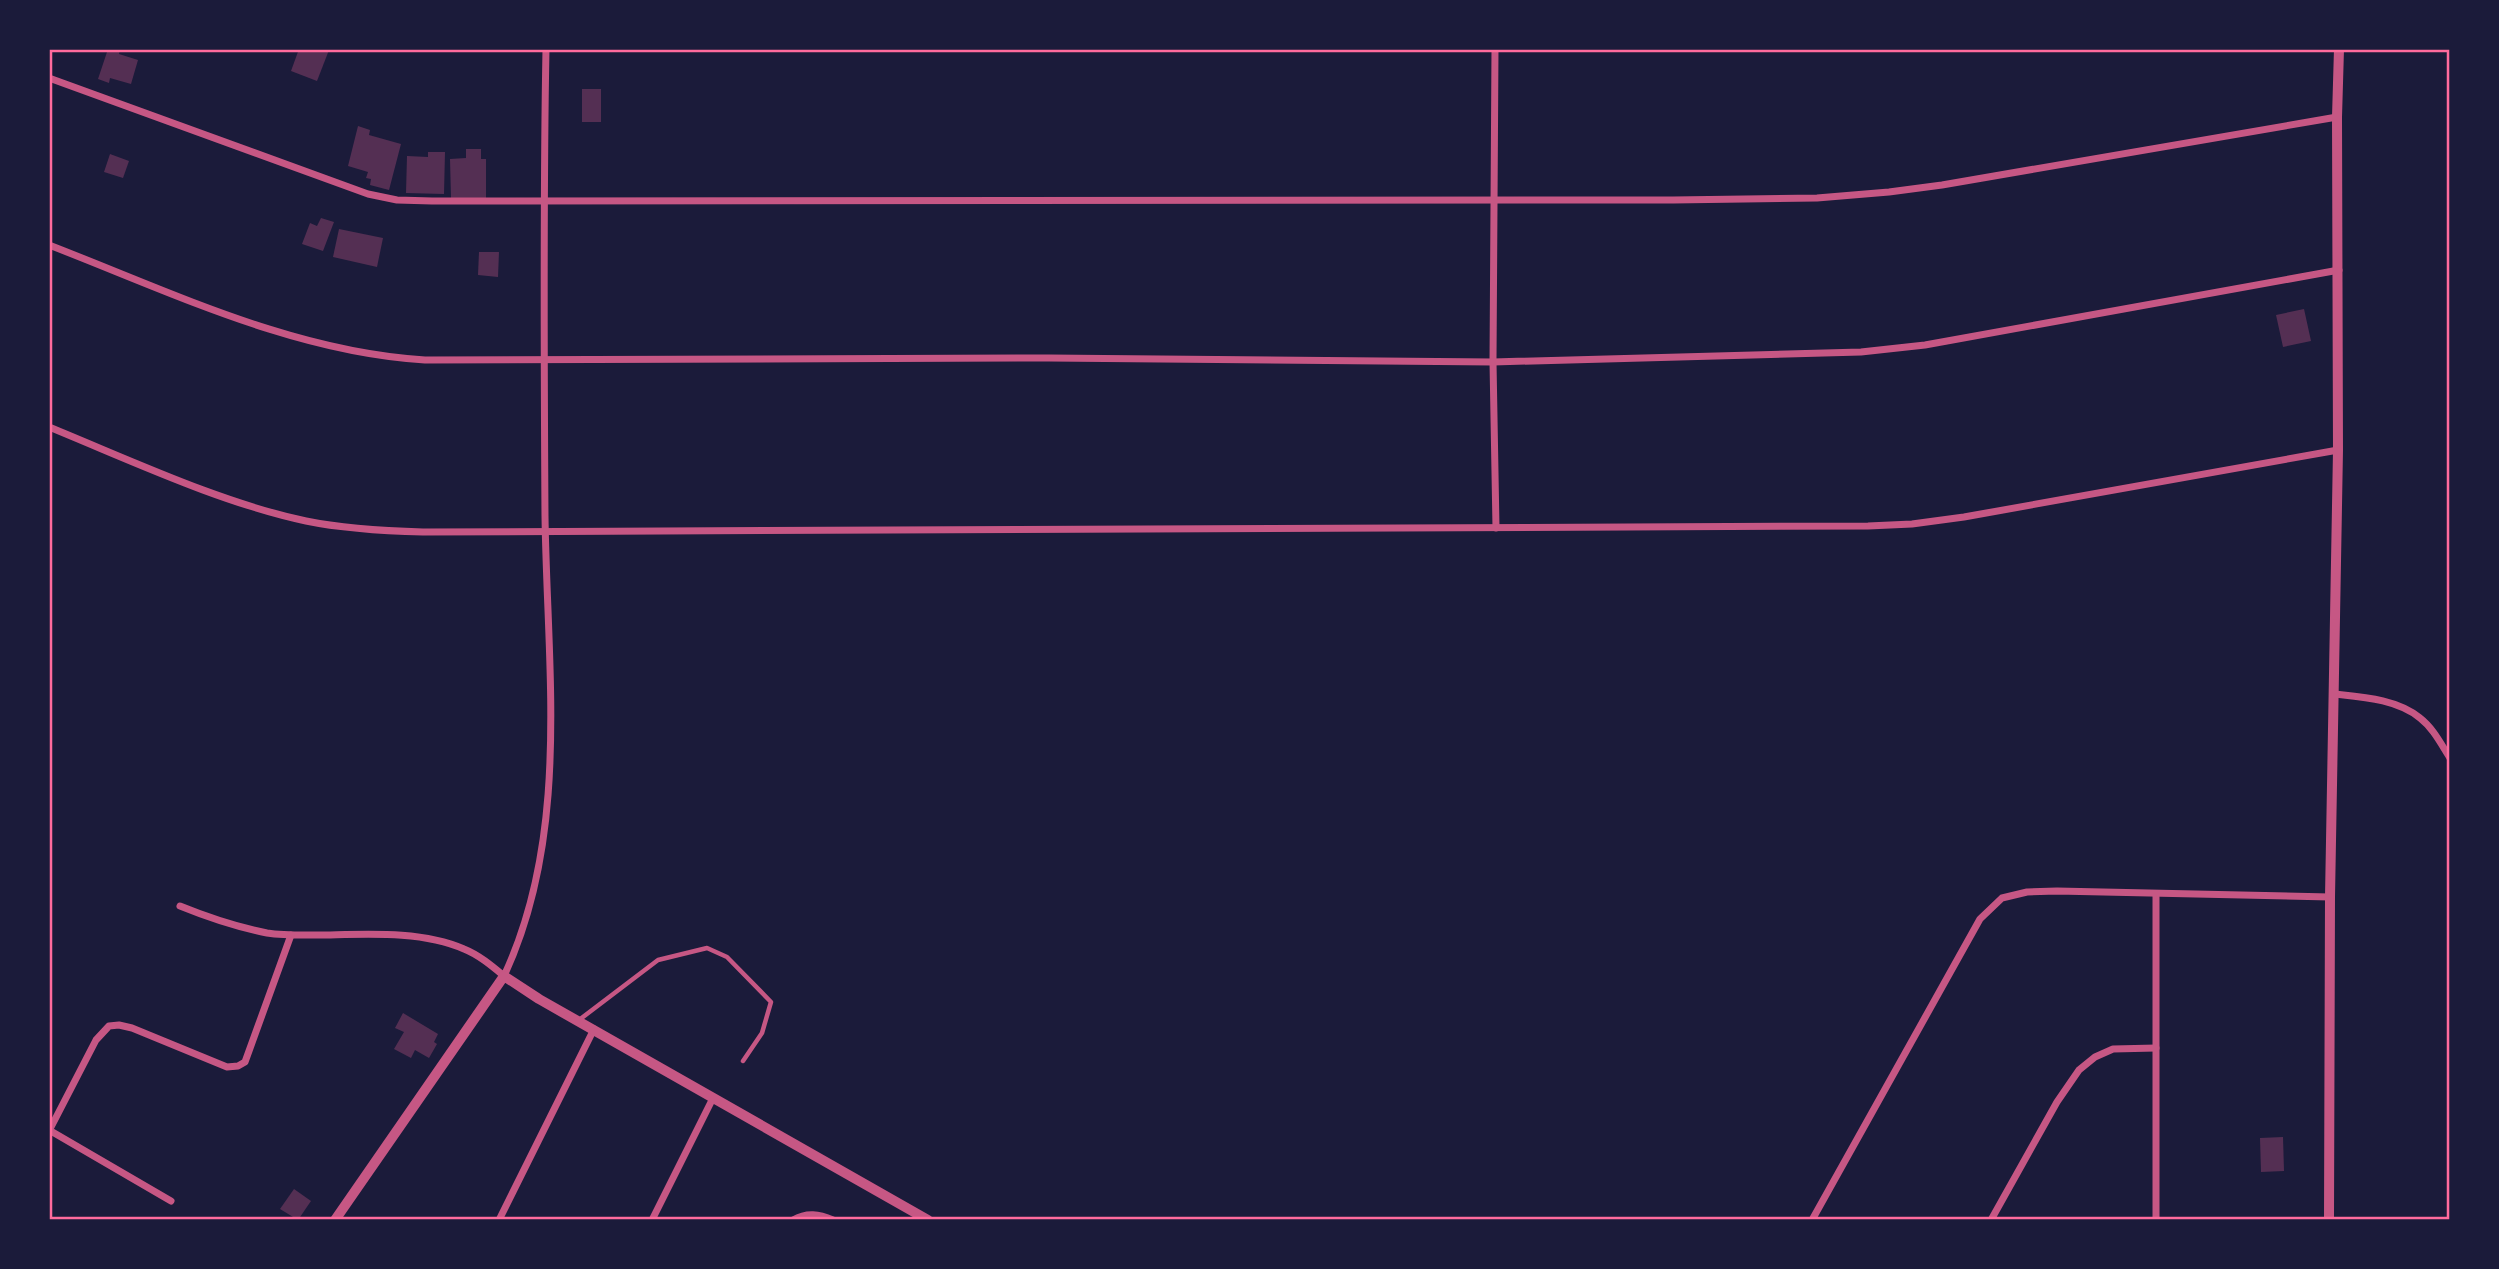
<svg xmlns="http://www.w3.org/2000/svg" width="2499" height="1269" viewBox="0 0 2499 1269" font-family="'Fira Sans Condensed',sans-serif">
	<rect width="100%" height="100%" fill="#1b1b3a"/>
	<g fill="#542f53">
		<polygon points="108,49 120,49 119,54 138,60 131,84 110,78 109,83 98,79"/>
		<polygon points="299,49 329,50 317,81 291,71"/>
		<rect x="582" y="89" width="19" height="33"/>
		<polygon points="358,126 370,130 369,135 401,144 389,190 370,185 371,179 366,178 368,172 348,166"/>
		<polygon points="466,149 481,149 481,159 486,159 486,198 451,198 450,159 466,158"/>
		<polygon points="428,152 445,152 444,194 406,193 407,156 428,157"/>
		<polygon points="110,154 129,161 123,178 104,172"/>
		<polygon points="321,218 334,222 323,251 302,244 310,223 317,226"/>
		<polygon points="339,229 383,238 377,267 333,257"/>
		<polygon points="479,252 499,252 498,277 478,275"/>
		<polygon points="2304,309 2311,341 2283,347 2276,315"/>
		<polygon points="403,1013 438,1034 434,1042 437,1044 429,1058 415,1050 411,1058 394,1049 404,1032 395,1028"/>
		<polygon points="2283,1137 2284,1171 2261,1172 2260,1138"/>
		<polygon points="294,1189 311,1201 298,1220 280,1209"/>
	</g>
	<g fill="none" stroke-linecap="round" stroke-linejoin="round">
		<polyline stroke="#c65784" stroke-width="4.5" points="579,1020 658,960 707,948 727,957 771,1002 762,1033 743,1061"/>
		<g stroke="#c65784" stroke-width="7">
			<polyline points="1495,49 1493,362 1496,528"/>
			<polyline points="49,78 368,194 397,200 432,201 1673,200 1817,198 1889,192 1942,185 2337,117"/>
			<path d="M49 245C171 292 293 352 425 360L1049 358 1493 362 1861 352 1925 345 2339 270"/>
			<path d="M49 427C130 460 221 503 306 521 345 529 384 531 423 532L1868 526 1912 524 1964 517 2338 450"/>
			<path d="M2334 694C2362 697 2397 699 2420 718 2433 728 2441 744 2450 758"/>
			<polyline points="2156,894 2156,1220"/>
			<path d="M180 906C207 917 237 927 267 933 286 936 306 935 326 935 370 934 423 931 464 949 479 955 492 966 504 976 571 833 547 668 545 516 544 360 543 205 546 49"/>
			<polyline points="49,1130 171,1201"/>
			<polyline points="49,1131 96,1040 109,1026 119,1025 132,1028 227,1067 238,1066 245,1062 291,935"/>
			<polyline points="499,1220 594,1029"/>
			<polyline points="652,1220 713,1098"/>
			<path d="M793 1220C807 1212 819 1214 833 1220"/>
			<polyline points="1812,1220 1980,919 2002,898 2027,892 2057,891 2330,897"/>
			<polyline points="1991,1220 2057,1102 2079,1070 2095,1057 2113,1049 2156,1048"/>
		</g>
		<g stroke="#c65784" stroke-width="10">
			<polyline points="335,1220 504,976 539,999 928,1220"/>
			<polyline points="2329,1220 2330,897 2338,450 2337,117 2339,49"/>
		</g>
	</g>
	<rect width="2499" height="1269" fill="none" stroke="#1b1b3a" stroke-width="102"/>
	<rect x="51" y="51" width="2397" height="1167" fill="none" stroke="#ff6b9d" stroke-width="2.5"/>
</svg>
